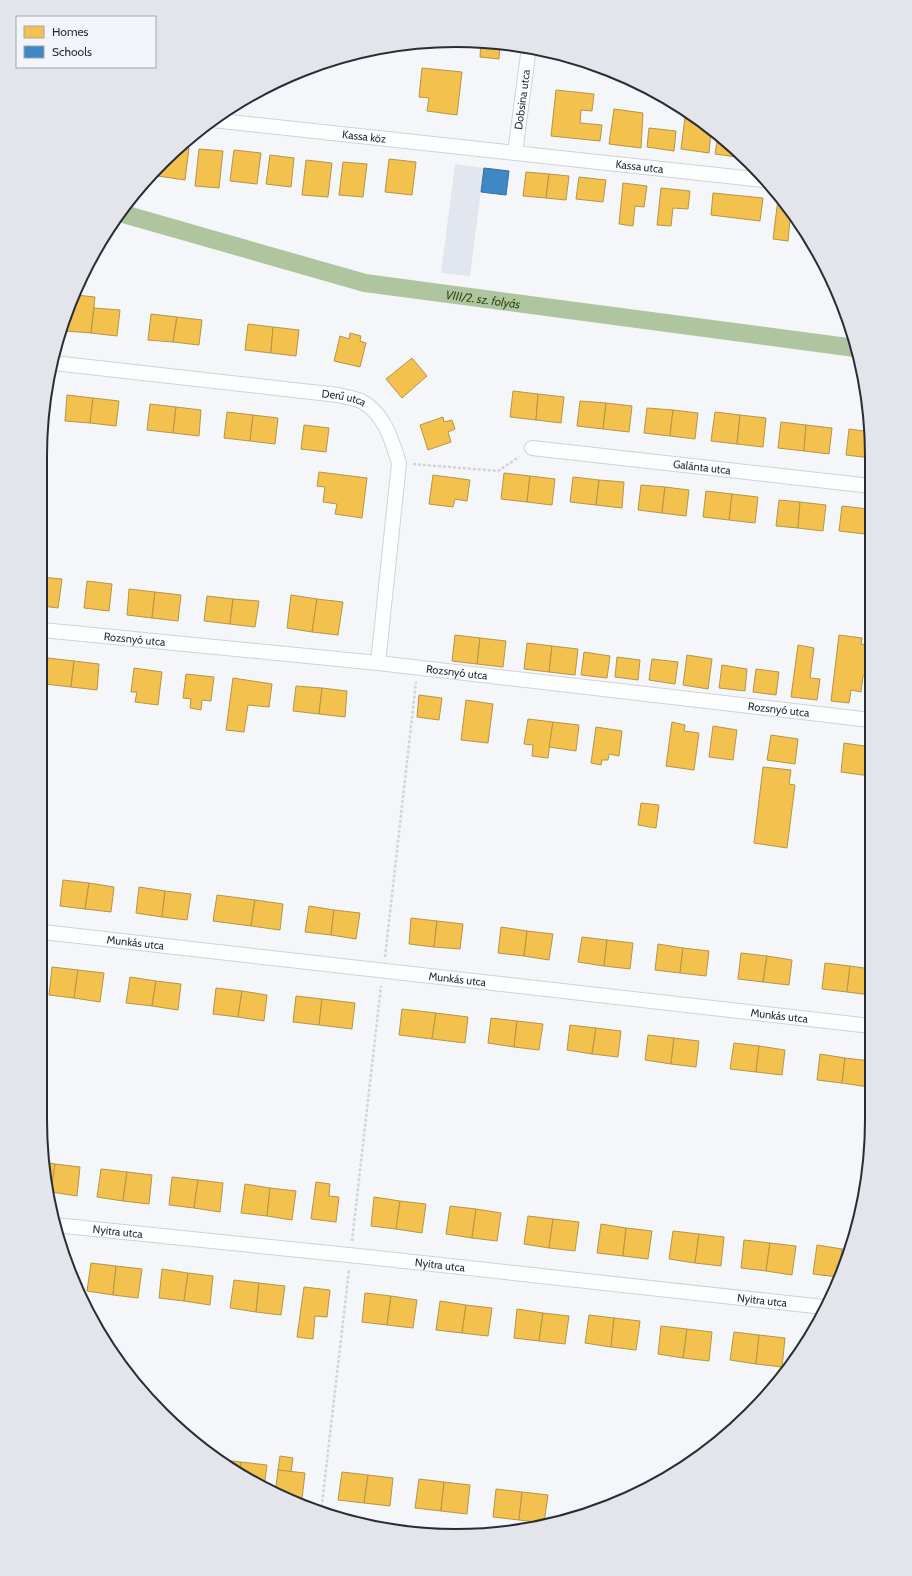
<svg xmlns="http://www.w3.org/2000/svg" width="912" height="1576" viewBox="0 0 912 1576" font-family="Cabin,sans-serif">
	<rect width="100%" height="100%" fill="#f4f6f9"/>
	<polygon fill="#e2e6ee" points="455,164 484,168 470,276 441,273"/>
	<g fill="#f2c14e" stroke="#b69547">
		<polygon points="481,42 500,44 499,59 480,57"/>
		<polygon points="422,68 462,72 457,115 427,111 429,98 419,97"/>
		<polygon points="556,90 594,94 592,111 581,110 580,123 602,125 600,141 551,136"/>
		<polygon points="614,109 643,113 641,148 609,144"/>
		<polygon points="686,109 709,128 708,132 711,132 709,153 681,149"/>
		<polygon points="649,128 676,131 674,151 647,147"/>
		<polygon points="718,135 744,157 744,158 715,154"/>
		<polygon points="180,147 189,148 185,180 158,176 160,164"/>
		<polygon points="199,149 223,151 219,188 195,186"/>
		<polygon points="234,150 261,153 257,184 230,181"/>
		<polygon points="270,155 294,158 291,187 266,184"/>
		<polygon points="389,159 416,162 412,195 385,192"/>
		<polygon points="306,160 332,163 328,197 302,195"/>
		<polygon points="343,162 367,164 363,197 339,195"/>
		<polygon points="526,172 549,174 546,198 523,196"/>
		<polygon points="549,174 569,176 566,200 546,198"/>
		<polygon points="579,177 606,180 603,202 576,199"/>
		<polygon points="623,183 647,186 644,207 635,206 633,226 619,224"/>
		<polygon points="661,188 690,191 688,209 673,208 671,226 657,225"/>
		<polygon points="713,193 763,198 760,221 711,215"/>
		<polygon points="778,199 795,220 790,220 788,241 773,239"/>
		<polygon points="76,295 95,297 91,333 66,331 68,311"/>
		<polygon points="94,308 120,310 117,336 91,333"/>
		<polygon points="151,314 177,317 173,342 148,340"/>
		<polygon points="177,317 202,320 199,345 173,342"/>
		<polygon points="248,324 273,327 271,353 245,350"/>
		<polygon points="273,327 299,330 296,356 271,353"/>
		<polygon points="350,333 361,336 360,341 366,343 360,367 334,361 340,336 349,339"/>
		<polygon points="412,358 427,376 402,398 386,379"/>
		<polygon points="513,391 538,394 536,420 510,417"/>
		<polygon points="538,394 564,397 561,423 536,420"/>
		<polygon points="67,395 93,398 90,423 65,421"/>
		<polygon points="93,398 119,401 116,426 90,423"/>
		<polygon points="580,401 606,403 603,429 577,426"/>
		<polygon points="606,403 632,406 629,432 603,429"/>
		<polygon points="150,404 176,407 173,433 147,430"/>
		<polygon points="176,407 201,410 199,436 173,433"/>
		<polygon points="647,408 673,410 670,436 644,433"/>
		<polygon points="673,410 698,413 695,439 670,436"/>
		<polygon points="227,412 253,415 250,441 224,438"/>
		<polygon points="715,412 740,415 737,444 711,441"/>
		<polygon points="253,415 278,418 275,444 250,441"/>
		<polygon points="740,415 766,418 763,447 737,444"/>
		<polygon points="443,417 444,422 452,420 455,429 448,432 451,442 428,450 420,425"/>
		<polygon points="781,422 806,425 804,451 778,448"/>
		<polygon points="304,425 329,428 326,452 301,449"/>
		<polygon points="806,425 832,428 829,454 804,451"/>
		<polygon points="849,429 871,432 871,458 846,455"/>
		<polygon points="319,472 367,478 362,518 335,514 337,504 323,502 325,487 317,486"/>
		<polygon points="504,473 530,476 527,502 501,499"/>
		<polygon points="433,475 470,480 467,501 455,499 453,507 429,504"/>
		<polygon points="530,476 555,479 552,505 527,502"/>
		<polygon points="573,477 599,480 596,505 570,502"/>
		<polygon points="599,480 624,482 622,508 596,505"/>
		<polygon points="641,485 665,487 662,513 638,510"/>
		<polygon points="665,487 689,490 686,516 662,513"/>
		<polygon points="706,491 732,494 729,520 703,517"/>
		<polygon points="732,494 758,497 755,523 729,520"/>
		<polygon points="779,500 800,502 798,528 776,526"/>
		<polygon points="800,502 826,505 823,531 798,528"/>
		<polygon points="842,506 868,509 865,534 839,531"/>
		<polygon points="868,509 871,509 871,535 865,534"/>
		<polygon points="41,577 62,579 58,608 42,606"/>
		<polygon points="87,581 112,584 109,611 84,608"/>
		<polygon points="129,589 155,592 152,618 127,615"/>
		<polygon points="155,592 181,595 178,621 152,618"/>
		<polygon points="291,595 317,599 312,632 287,628"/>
		<polygon points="207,596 233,599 230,624 204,621"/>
		<polygon points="233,599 259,601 255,627 230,624"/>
		<polygon points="317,599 343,602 338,635 312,632"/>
		<polygon points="455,635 480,638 477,664 452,661"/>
		<polygon points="839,635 862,638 861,644 868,645 866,654 871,655 869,677 863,676 861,692 851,690 849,703 831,701"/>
		<polygon points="480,638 506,641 503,667 477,664"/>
		<polygon points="527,643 552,646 549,672 524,669"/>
		<polygon points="798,645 814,648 810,678 820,679 817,700 791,697"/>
		<polygon points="552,646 578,649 575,675 549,672"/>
		<polygon points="584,652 610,656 607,678 581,675"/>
		<polygon points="687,655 712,659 708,689 683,685"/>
		<polygon points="617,657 640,660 638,680 615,677"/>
		<polygon points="48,658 74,661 71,687 45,684"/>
		<polygon points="652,659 678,662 675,684 649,680"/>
		<polygon points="74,661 99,664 97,690 71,687"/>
		<polygon points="722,665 747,669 745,691 719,688"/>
		<polygon points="134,668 162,672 158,705 135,702 137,692 131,692"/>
		<polygon points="756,669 779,672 776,695 753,692"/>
		<polygon points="186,674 214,677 211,701 202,700 201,710 190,708 191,699 183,698"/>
		<polygon points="233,678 272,684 269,707 248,705 244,732 226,730"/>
		<polygon points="296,686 322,688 319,714 293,711"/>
		<polygon points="322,688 347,691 345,717 319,714"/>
		<polygon points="419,695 442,698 439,720 417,717"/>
		<polygon points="466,700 493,704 488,743 461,740"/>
		<polygon points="528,719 553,722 548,758 532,756 533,745 524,744"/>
		<polygon points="553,722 579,725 576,751 549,747"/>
		<polygon points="672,722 685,725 684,731 699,733 694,770 666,766"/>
		<polygon points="713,726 737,730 733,760 709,757"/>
		<polygon points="596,727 622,731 619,756 609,754 608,760 602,760 601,765 591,763"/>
		<polygon points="771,735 798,739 795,764 767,760"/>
		<polygon points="844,743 871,747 870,776 841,772"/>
		<polygon points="763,767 791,770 789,784 795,785 787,848 754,843"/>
		<polygon points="641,803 659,805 656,828 638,825"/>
		<polygon points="63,880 89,883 85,909 60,906"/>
		<polygon points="89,883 114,887 111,912 85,909"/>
		<polygon points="139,887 165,891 162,917 136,913"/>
		<polygon points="165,891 191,894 187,920 162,917"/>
		<polygon points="217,895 255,900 251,926 213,921"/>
		<polygon points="255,900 283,904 280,930 251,926"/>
		<polygon points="309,906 334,910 331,935 305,932"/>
		<polygon points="334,910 360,913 356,939 331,935"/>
		<polygon points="411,918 437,921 434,947 409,944"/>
		<polygon points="437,921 463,924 460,949 434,947"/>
		<polygon points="501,927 527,931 524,956 498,953"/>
		<polygon points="527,931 553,934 549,960 524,956"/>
		<polygon points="582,937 607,940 604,966 578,962"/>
		<polygon points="607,940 633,943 630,969 604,966"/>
		<polygon points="658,944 683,948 680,973 655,970"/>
		<polygon points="683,948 709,951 706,976 680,973"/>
		<polygon points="741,953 767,956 763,982 738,979"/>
		<polygon points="767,956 792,960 789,985 763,982"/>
		<polygon points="825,963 850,966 847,992 822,989"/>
		<polygon points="850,966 871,969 871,995 847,992"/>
		<polygon points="52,967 78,970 74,998 49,995"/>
		<polygon points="78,970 104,973 100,1002 74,998"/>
		<polygon points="130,977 156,981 152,1006 126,1003"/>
		<polygon points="156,981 181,984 178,1010 152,1006"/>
		<polygon points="216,988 242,991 238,1017 213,1014"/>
		<polygon points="242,991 267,995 264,1021 238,1017"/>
		<polygon points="296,996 322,999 319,1025 293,1022"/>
		<polygon points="322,999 355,1003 352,1029 319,1025"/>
		<polygon points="402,1009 436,1013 432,1039 399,1035"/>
		<polygon points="436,1013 468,1017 465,1043 432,1039"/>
		<polygon points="491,1018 517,1021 514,1047 488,1043"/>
		<polygon points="517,1021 543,1024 539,1050 514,1047"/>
		<polygon points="570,1025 596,1028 592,1054 567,1050"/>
		<polygon points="596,1028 621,1031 618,1057 592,1054"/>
		<polygon points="648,1035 674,1038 671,1064 645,1060"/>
		<polygon points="674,1038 699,1041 696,1067 671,1064"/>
		<polygon points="734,1043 759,1046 756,1072 730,1069"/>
		<polygon points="759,1046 785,1050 782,1075 756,1072"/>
		<polygon points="820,1054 845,1058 842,1083 817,1080"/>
		<polygon points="845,1058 871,1061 868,1087 842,1083"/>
		<polygon points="44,1162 55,1164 51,1192 48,1192 44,1175"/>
		<polygon points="55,1164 80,1167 77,1196 51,1192"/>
		<polygon points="101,1169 127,1172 123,1201 97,1197"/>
		<polygon points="127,1172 152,1175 149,1204 123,1201"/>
		<polygon points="172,1177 198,1180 194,1208 169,1205"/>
		<polygon points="198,1180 223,1183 220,1212 194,1208"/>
		<polygon points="316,1182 330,1184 329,1196 339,1197 336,1222 311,1219"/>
		<polygon points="245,1184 270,1188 267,1216 241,1213"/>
		<polygon points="270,1188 296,1191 292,1220 267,1216"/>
		<polygon points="374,1197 400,1201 396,1229 371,1226"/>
		<polygon points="400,1201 426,1204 422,1233 396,1229"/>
		<polygon points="450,1206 476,1209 472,1238 446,1234"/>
		<polygon points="476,1209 501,1213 497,1241 472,1238"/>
		<polygon points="528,1216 553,1219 549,1248 524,1244"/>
		<polygon points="553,1219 579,1222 575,1251 549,1248"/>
		<polygon points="601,1224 626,1228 623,1256 597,1253"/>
		<polygon points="626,1228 652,1231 648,1259 623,1256"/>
		<polygon points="673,1231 699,1234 695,1263 669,1259"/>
		<polygon points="699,1234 724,1237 721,1266 695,1263"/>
		<polygon points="744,1240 770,1243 766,1271 741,1268"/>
		<polygon points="770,1243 796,1246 792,1275 766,1271"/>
		<polygon points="817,1245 842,1249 838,1277 813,1274"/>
		<polygon points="842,1249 851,1250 839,1277"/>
		<polygon points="91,1263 116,1266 113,1295 87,1291"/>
		<polygon points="116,1266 142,1269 138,1298 113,1295"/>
		<polygon points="162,1269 188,1273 184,1301 159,1298"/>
		<polygon points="188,1273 213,1276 210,1305 184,1301"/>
		<polygon points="234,1280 259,1283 256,1312 230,1308"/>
		<polygon points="259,1283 285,1286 281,1315 256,1312"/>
		<polygon points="304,1287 330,1290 327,1317 315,1316 313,1339 297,1337"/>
		<polygon points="365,1293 391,1296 387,1325 362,1322"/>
		<polygon points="391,1296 417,1300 413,1328 387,1325"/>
		<polygon points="440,1301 466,1305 462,1333 436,1330"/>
		<polygon points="466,1305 492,1308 488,1336 462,1333"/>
		<polygon points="517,1309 543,1313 539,1341 514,1338"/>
		<polygon points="543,1313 569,1316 565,1344 539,1341"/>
		<polygon points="589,1315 614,1318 611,1347 585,1343"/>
		<polygon points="614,1318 640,1321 636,1350 611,1347"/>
		<polygon points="661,1326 687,1329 683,1358 658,1354"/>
		<polygon points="687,1329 712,1332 709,1361 683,1358"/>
		<polygon points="734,1332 759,1335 756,1364 730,1360"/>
		<polygon points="759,1335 785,1338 782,1367 756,1364"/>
		<polygon points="280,1456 293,1458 291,1472 278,1470"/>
		<polygon points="216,1459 241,1462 240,1474 225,1466"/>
		<polygon points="241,1462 267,1465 264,1488 240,1474"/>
		<polygon points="278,1470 305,1473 302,1499 275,1494"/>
		<polygon points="342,1472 368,1475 364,1503 338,1500"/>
		<polygon points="368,1475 393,1478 390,1506 364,1503"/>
		<polygon points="419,1479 444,1482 441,1511 415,1508"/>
		<polygon points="444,1482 470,1485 467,1514 441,1511"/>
		<polygon points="496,1489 522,1492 519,1520 493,1517"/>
		<polygon points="522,1492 548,1495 544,1523 519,1520"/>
	</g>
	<polygon fill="#3f88c5" stroke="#386d9a" points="484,168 509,171 506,195 481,192"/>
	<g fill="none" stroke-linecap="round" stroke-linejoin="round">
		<path stroke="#afc59f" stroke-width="18" id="s1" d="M120 213 365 283 855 348"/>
		<defs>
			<g id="minor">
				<path id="s2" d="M212 120 764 180"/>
				<path id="s3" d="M515 153 529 47"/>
				<path id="s4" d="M54 363 338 395C346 397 356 398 363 402 385 415 392 441 399 463L378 663"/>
				<path id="s5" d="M532 448 871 486"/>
				<path id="s6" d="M42 630 378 663 871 720"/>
				<path id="s7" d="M43 932 871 1026"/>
				<path id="s8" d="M55 1225 368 1257 824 1307"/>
			</g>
		</defs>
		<use href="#minor" stroke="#cfd2d9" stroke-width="16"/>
		<g stroke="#d3d4d5" stroke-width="2.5" stroke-dasharray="3 2" stroke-linecap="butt">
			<polyline points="413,464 498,471 519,457"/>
			<polyline points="385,957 416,682"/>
			<polyline points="352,1241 381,986"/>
			<polyline points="321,1512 349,1270"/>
		</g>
		<use href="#minor" stroke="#fdfefe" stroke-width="14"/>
	</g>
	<g text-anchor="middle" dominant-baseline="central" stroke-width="4" stroke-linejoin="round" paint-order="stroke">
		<g font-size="11" fill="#292d36" stroke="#f3f5fa">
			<text stroke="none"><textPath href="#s3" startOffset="54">Dobsina utca</textPath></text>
			<text stroke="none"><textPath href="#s2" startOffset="153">Kassa köz</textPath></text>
			<text stroke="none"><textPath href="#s2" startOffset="430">Kassa utca</textPath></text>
			<text stroke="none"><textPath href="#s4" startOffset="292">Derű utca</textPath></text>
			<text stroke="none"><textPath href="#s5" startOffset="171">Galánta utca</textPath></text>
			<text stroke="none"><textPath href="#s6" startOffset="93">Rozsnyó utca</textPath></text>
			<text stroke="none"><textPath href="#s6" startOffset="417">Rozsnyó utca</textPath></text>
			<text stroke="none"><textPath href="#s6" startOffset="741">Rozsnyó utca</textPath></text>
			<text stroke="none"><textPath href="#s7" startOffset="93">Munkás utca</textPath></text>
			<text stroke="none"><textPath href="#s7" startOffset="417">Munkás utca</textPath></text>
			<text stroke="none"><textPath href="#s7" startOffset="741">Munkás utca</textPath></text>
			<text stroke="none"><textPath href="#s8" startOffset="63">Nyitra utca</textPath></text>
			<text stroke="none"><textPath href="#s8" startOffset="387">Nyitra utca</textPath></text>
			<text stroke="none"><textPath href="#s8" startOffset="711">Nyitra utca</textPath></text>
		</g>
		<g font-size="12" font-style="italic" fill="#2d490d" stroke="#f3f5fa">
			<text stroke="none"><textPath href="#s1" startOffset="374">VIII/2. sz. folyás</textPath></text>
		</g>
	</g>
	<path d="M0 0H912V1576H0ZM456 47H456A409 409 0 0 1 865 456V1120A409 409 0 0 1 456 1529H456A409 409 0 0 1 47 1120V456A409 409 0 0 1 456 47Z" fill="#e3e5ea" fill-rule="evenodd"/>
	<path fill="none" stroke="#292d36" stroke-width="2" d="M456 47H456A409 409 0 0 1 865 456V1120A409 409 0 0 1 456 1529H456A409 409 0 0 1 47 1120V456A409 409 0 0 1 456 47Z"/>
	<rect x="16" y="16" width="140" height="52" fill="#f3f5fa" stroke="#a2a5ac"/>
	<rect x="24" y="26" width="20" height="12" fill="#f2c14e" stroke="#a2a5ac"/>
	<text x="52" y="36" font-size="12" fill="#292d36">Homes</text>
	<rect x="24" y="46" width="20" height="12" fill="#3f88c5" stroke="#a2a5ac"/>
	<text x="52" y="56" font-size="12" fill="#292d36">Schools</text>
</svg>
